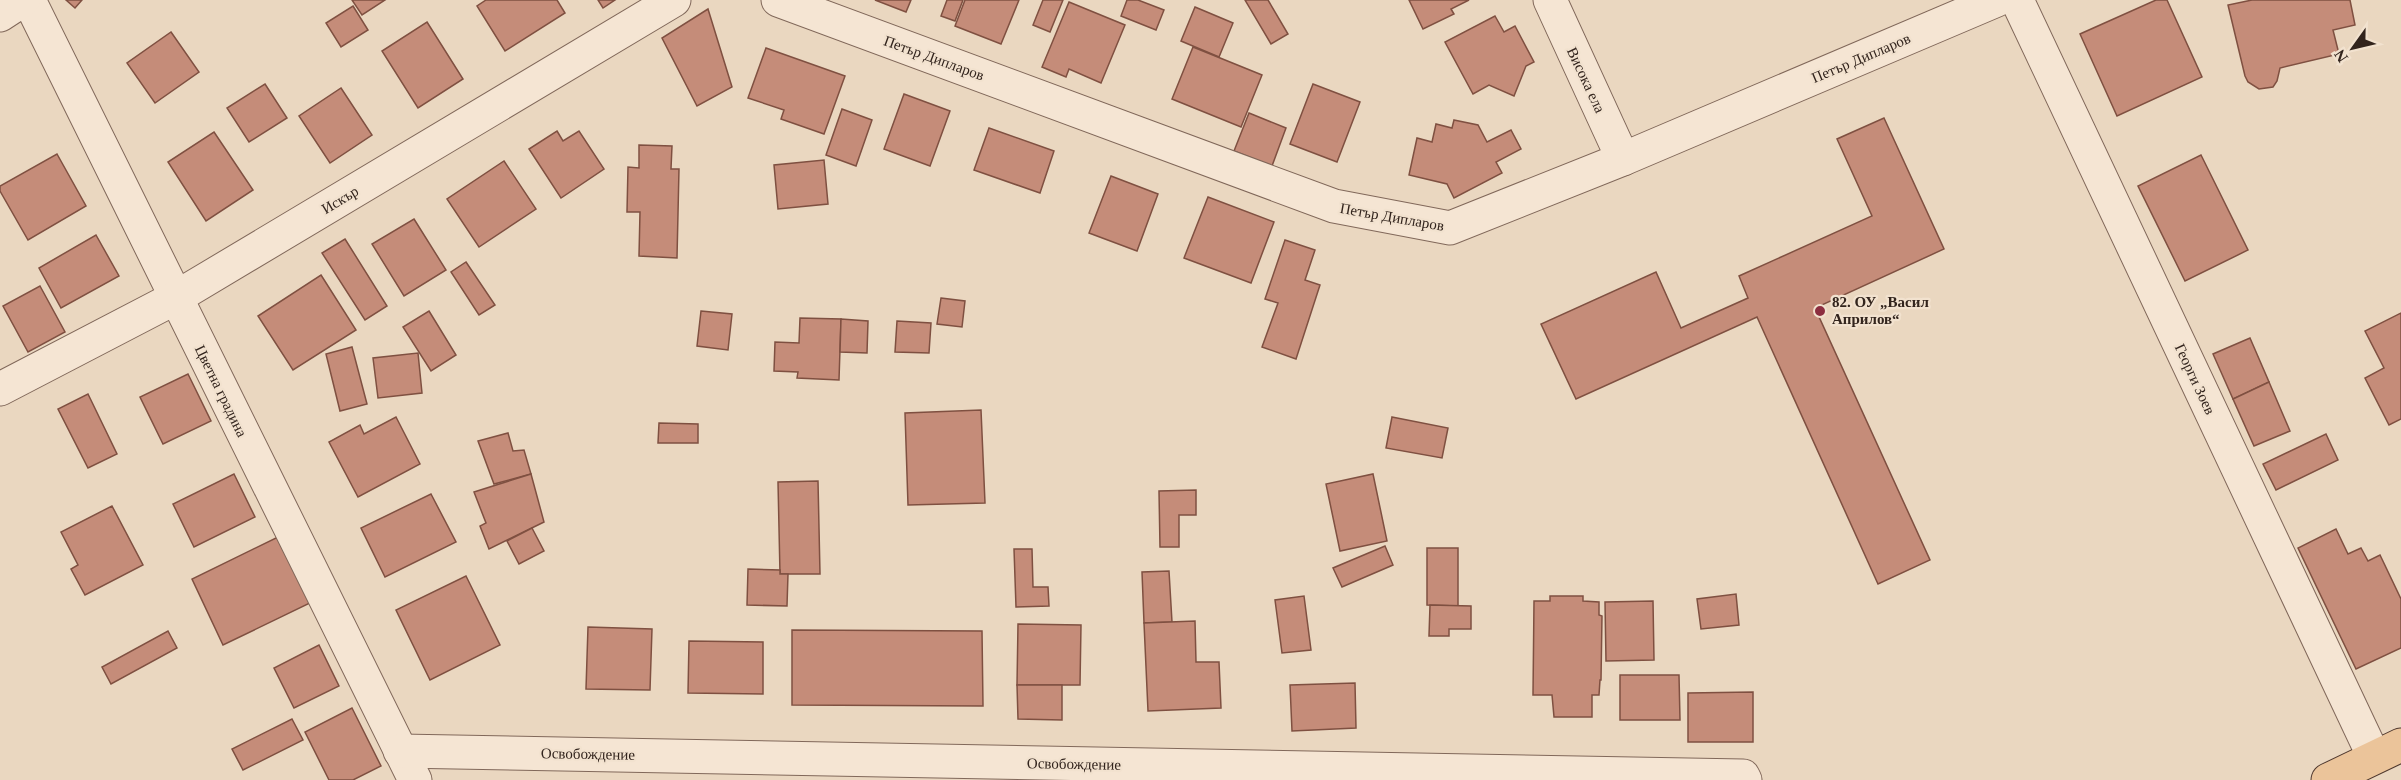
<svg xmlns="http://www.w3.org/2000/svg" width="2401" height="780" viewBox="0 0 2401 780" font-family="Georgia,serif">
	<rect width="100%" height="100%" fill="#ead7c0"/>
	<g fill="#c58c79" stroke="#7f5041" stroke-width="1.5">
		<polygon points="66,0 82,0 75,8"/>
		<polygon points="352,0 385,0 362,15"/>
		<polygon points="486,0 557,0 565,13 505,51 477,6"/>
		<polygon points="598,0 615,0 603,8"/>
		<polygon points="875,0 911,0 906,12"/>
		<polygon points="947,0 963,0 955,21 941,16"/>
		<polygon points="965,0 1019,0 1001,44 955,26"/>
		<polygon points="1043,0 1063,0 1050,32 1033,25"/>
		<polygon points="1127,0 1138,0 1164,10 1156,30 1121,16"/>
		<polygon points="1245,0 1268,0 1288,34 1271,44"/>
		<polygon points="1409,0 1469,0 1451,9 1454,14 1423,29"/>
		<polygon points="2156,0 2167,0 2202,77 2117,116 2080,34"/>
		<polygon points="2252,0 2350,0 2355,25 2333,30 2339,54 2280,68 2277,81 2273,87 2259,89 2248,82 2245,76 2228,5"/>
		<polygon points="1069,2 1125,25 1101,83 1069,69 1066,77 1042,67"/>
		<polygon points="353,6 368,30 341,47 326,23"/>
		<polygon points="1195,7 1233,23 1219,57 1181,41"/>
		<polygon points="708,9 732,87 697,106 662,38"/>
		<polygon points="1495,16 1504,32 1515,26 1534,62 1526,66 1514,96 1489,85 1473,94 1445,42"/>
		<polygon points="427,22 463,79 418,108 382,51"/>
		<polygon points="171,32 199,72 155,103 127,63"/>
		<polygon points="1193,47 1262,75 1241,127 1172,99"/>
		<polygon points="766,48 845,76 824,134 781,119 784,110 748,98"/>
		<polygon points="265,84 287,118 249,142 227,108"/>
		<polygon points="1313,84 1360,102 1337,162 1290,144"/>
		<polygon points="341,88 372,135 330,163 299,116"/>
		<polygon points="904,94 950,111 930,166 884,149"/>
		<polygon points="842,109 872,120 856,166 826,155"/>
		<polygon points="1249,113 1286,128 1272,166 1234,151"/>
		<polygon points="1884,118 1944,249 1815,308 1930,560 1878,584 1757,317 1576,399 1541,324 1656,272 1681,328 1748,298 1739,276 1872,216 1837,139"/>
		<polygon points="1454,120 1478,125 1487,142 1511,130 1521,149 1496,162 1502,173 1454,198 1447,184 1409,175 1417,138 1432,142 1436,124 1452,128"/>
		<polygon points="989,128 1054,151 1040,193 974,170"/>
		<polygon points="557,131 563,141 579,131 604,169 561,198 529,149"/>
		<polygon points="214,132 253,190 206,221 168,162"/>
		<polygon points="639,145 672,146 671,169 679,169 677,258 639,256 640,212 627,212 628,167 639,168"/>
		<polygon points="57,154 86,206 28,240 0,191 0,186"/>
		<polygon points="2201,155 2248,250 2185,281 2138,186"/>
		<polygon points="824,160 828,204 778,209 774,165"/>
		<polygon points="504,161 536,209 479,247 447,199"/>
		<polygon points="1111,176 1158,194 1137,251 1089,233"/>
		<polygon points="1208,197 1274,222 1251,283 1184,258"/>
		<polygon points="414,219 446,270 404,296 372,244"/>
		<polygon points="96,235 119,276 61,308 39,268"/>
		<polygon points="345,239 387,306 365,320 322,253"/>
		<polygon points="1285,240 1315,250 1305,280 1320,285 1296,359 1262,347 1278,303 1265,299"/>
		<polygon points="466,262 495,305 479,315 451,272"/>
		<polygon points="321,275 356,330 293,370 258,316"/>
		<polygon points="40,286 65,332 28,352 3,306"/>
		<polygon points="941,298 965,301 962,327 937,324"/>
		<polygon points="429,311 456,355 431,371 403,327"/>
		<polygon points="701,311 732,314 728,350 697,346"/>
		<polygon points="2401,313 2401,419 2389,425 2365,378 2384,368 2365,331"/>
		<polygon points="800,318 841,319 839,380 797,378 798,372 774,371 775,342 799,343"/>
		<polygon points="841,319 868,321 867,353 840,352"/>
		<polygon points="897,321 931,323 929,353 895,352"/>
		<polygon points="2250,338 2269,382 2233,399 2213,354"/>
		<polygon points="352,347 367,404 340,411 326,354"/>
		<polygon points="418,353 422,393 378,398 373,358"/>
		<polygon points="188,374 211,421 163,444 140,397"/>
		<polygon points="2269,382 2290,431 2254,446 2233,399"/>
		<polygon points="88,394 117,454 88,468 58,409"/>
		<polygon points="981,410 985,503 908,505 905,413"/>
		<polygon points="396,417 420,464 358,497 329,442 360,425 364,434"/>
		<polygon points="1392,417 1448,428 1442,458 1386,448"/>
		<polygon points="659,423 698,424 698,443 658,443"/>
		<polygon points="508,433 513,451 524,450 531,474 494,484 478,441"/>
		<polygon points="2326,434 2338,460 2276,490 2263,464"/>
		<polygon points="234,474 255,517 194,547 173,504"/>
		<polygon points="531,474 544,522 489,549 480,526 486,523 474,492"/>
		<polygon points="1373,474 1387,541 1340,551 1326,484"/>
		<polygon points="818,481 820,574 780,574 778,482"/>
		<polygon points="1196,490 1196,515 1179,515 1179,547 1160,547 1159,491"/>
		<polygon points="431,494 456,542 385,577 361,528"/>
		<polygon points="112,506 143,565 85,595 71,569 78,565 61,532"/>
		<polygon points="532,528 544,551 519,564 507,541"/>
		<polygon points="2336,529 2348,554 2361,548 2368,561 2380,555 2401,599 2401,648 2356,669 2298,548"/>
		<polygon points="278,537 310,603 223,645 192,579"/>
		<polygon points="1385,546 1393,565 1342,587 1333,568"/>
		<polygon points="1427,548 1458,548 1458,606 1427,605"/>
		<polygon points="1014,549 1032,549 1033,587 1048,587 1049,606 1016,607"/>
		<polygon points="748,569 780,570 780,574 788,574 787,606 747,605"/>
		<polygon points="1169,571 1172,622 1144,623 1142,572"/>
		<polygon points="466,576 500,645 430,680 396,610"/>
		<polygon points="1736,594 1739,625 1701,629 1697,599"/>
		<polygon points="1304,596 1311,650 1282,653 1275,600"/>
		<polygon points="1550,596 1583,596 1583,601 1599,602 1599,615 1602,616 1601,680 1600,680 1599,695 1592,695 1592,717 1554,717 1552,695 1533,695 1534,601 1550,601"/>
		<polygon points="1653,601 1654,660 1606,661 1605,602"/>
		<polygon points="1430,605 1471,606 1471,629 1449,629 1449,636 1429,636"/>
		<polygon points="1195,621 1196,662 1219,662 1221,708 1148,711 1144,623"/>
		<polygon points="1018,624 1081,625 1080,685 1017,685"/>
		<polygon points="588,627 652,629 650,690 586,689"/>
		<polygon points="792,630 982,631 983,706 792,705"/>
		<polygon points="168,631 177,648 111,684 102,667"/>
		<polygon points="689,641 763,642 763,694 688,693"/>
		<polygon points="319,645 339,686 294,708 274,668"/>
		<polygon points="1620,675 1679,675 1680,720 1620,720"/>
		<polygon points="1355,683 1356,728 1292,731 1290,685"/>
		<polygon points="1017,685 1062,685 1062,720 1018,719"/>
		<polygon points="1753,692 1753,742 1688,742 1688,693"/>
		<polygon points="352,708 381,766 353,780 329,780 305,732"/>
		<polygon points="292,719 303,740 243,770 232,749"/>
	</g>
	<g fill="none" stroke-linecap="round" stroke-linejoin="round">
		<defs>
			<g id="minor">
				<polyline points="29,0 415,780"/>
				<polyline points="778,0 1334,206 1450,228 1623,159 1997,0"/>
				<polyline points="1550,0 1623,159"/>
				<polyline points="2017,0 2374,757"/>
				<polyline points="0,15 23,0"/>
				<polyline points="0,389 175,298 674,0"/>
				<polyline points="400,751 1743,776 1745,780"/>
			</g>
			<polyline id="major" points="2328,780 2401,745"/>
		</defs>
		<use href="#minor" stroke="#81685a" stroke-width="35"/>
		<use href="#major" stroke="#4f382e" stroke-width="35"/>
		<use href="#minor" stroke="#f5e5d3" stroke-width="33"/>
		<use href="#major" stroke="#ebc49a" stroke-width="33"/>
	</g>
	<circle fill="#8c2e3f" stroke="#f2e2cf" stroke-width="2" cx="1820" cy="311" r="6"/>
	<g text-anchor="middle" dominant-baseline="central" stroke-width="4.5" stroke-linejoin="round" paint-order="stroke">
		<g font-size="15" fill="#32241d" stroke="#f2e2cf">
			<text transform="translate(934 58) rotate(20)">Петър Дипларов</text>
			<text transform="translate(1861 58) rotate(-23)">Петър Дипларов</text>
			<text transform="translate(1586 80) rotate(65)">Висока ела</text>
			<text transform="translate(340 200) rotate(-31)">Искър</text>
			<text transform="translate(1392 217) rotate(10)">Петър Дипларов</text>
			<text transform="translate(2195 379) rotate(65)">Георги Зоев</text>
			<text transform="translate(221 391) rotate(64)">Цветна градина</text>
			<text transform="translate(588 754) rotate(1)">Освобождение</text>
			<text transform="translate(1074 764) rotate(1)">Освобождение</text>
		</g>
		<g font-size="15" font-weight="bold" fill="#32241d" stroke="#f2e2cf" text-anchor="start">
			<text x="1832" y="302">82. ОУ „Васил<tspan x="1832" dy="17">Априлов“</tspan></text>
		</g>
	</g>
	<g transform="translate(2353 48) rotate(236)" stroke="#f2e2cf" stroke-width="4.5" paint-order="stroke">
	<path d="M0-4.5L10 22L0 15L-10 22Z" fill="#32241d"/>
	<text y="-9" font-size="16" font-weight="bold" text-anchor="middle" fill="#32241d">N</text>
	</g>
</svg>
